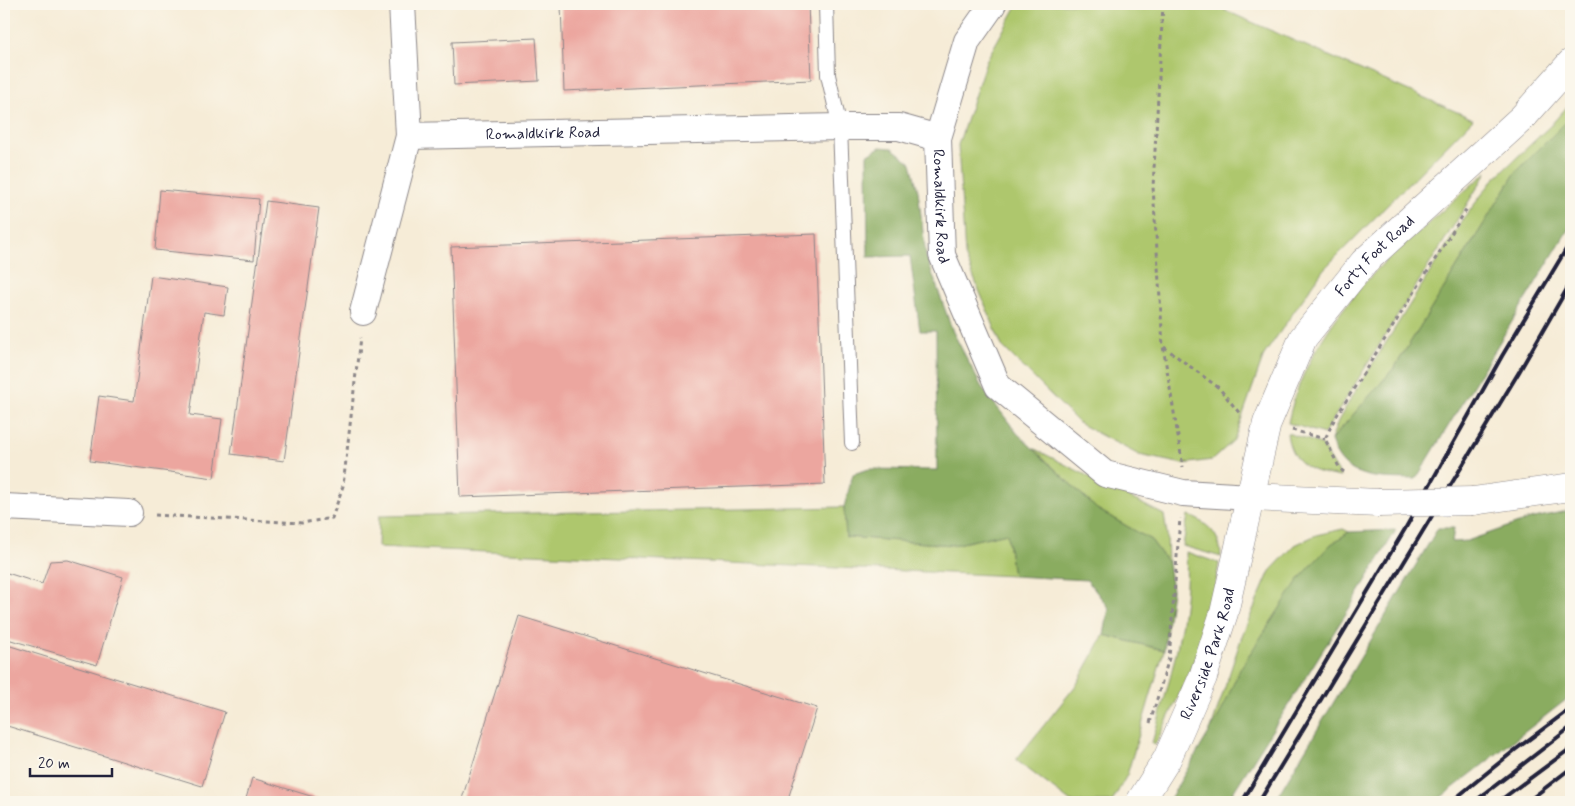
<svg xmlns="http://www.w3.org/2000/svg" width="1575" height="806" viewBox="0 0 1575 806" font-family="Mynerve,sans-serif">
	<rect width="100%" height="100%" fill="#fbf7ec"/>
	<filter id="ink" filterUnits="userSpaceOnUse"><feTurbulence type="fractalNoise" baseFrequency=".02" numOctaves="2"/><feDisplacementMap in="SourceGraphic" scale="10" xChannelSelector="R" yChannelSelector="G"/><feConvolveMatrix kernelMatrix="1 2 1 2 8 2 1 2 1" color-interpolation-filters="sRGB"/></filter>
	<filter id="wash" filterUnits="userSpaceOnUse"><feTurbulence type="fractalNoise" baseFrequency=".0096" numOctaves="4" result="noise"/><feDisplacementMap in="SourceGraphic" scale="20" xChannelSelector="R" yChannelSelector="G"/><feGaussianBlur stdDeviation="1.12" result="paint"/><feColorMatrix in="noise" values="0 0 0 0 0 0 0 0 0 0 0 0 0 0 0 0 0 1.4 0 .05"/><feComposite in="paint" operator="in"/></filter>
	<g filter="url(#wash)">
		<rect width="100%" height="100%" fill="#f6ecd7"/>
		<g fill="#aec76d" stroke="#687454">
			<polygon points="1018,4 1224,4 1224,10 1473,119 1323,270 1264,355 1234,440 1212,460 1183,464 1139,455 1080,424 1002,346 965,256 958,145 986,61"/>
			<polygon points="1571,102 1571,117 1516,172 1395,367 1331,440 1338,421 1350,400 1462,221 1492,181 1550,126"/>
			<path d="M1487 172 1324 434 1288 423C1299 366 1335 315 1374 273 1386 259 1402 247 1416 235 1439 213 1463 192 1487 172Z"/>
			<path d="M1287 433 1321 444 1339 473 1340 477C1312 472 1291 466 1287 433Z"/>
			<polygon points="1033,448 1164,515 1167,534 1168,563 1151,540 1097,509"/>
			<polygon points="844,507 846,537 953,545 1007,533 1013,576 378,547 379,516"/>
			<path d="M1188 515C1209 524 1220 534 1221 557L1183 546Z"/>
			<polygon points="1343,529 1349,532 1330,545 1211,729 1243,633 1270,571 1295,545 1316,535"/>
			<path d="M1186 552 1219 563C1216 581 1214 599 1209 616 1197 661 1175 704 1155 745L1152 743C1169 682 1190 617 1186 552Z"/>
			<polygon points="1104,635 1164,650 1127,775 1112,802 1071,802 1016,760 1077,684"/>
		</g>
		<g fill="#8aac60" stroke="#56674e">
			<path d="M1571 117V225L1416 479C1380 478 1342 482 1331 440L1395 367 1516 172Z"/>
			<polygon points="880,147 892,148 911,163 918,191 926,256 953,332 981,386 1017,433 1047,462 1097,509 1151,540 1168,563 1172,590 1164,650 1104,635 1109,608 1087,580 1013,576 1007,533 953,545 846,537 844,507 853,474 869,469 937,470 936,331 920,331 910,256 868,257 867,155"/>
			<polygon points="1571,510 1571,696 1435,802 1274,802 1438,528 1454,528 1452,542 1467,541 1530,519"/>
			<polygon points="1396,530 1357,596 1227,802 1168,802 1221,712 1240,669 1299,579 1330,545 1349,532"/>
		</g>
		<g id="blocks">
			<g fill="#eca69f">
				<polygon points="561,4 808,4 811,80 564,91"/>
				<polygon points="536,38 539,81 454,85 452,42"/>
				<polygon points="160,190 259,199 254,260 155,250"/>
				<polygon points="266,201 319,208 284,461 231,454"/>
				<polygon points="816,234 825,484 460,497 451,247"/>
				<polygon points="151,276 228,287 224,315 204,312 190,415 222,419 214,478 90,461 99,396 134,401"/>
				<polygon points="68,560 123,577 97,665 4,638 4,572 42,584 50,561"/>
				<polygon points="519,616 817,708 787,802 461,802"/>
				<polygon points="4,644 225,712 202,786 4,725"/>
				<polygon points="252,778 330,802 245,802"/>
			</g>
		</g>
	</g>
	<g filter="url(#ink)">
		<use href="#blocks" fill-opacity="0" stroke="#8c8789" stroke-width="1"/>
		<g fill="none" stroke-linecap="round" stroke-linejoin="round">
			<defs>
				<polyline id="lane" points="826,4 828,75 840,127 852,443"/>
				<g id="street">
					<path id="s1" d="M409 136 840 127H899L938 138 942 255 998 386 1105 474 1183 493 1251 497"/>
					<polyline points="938,138 967,41 993,4"/>
					<polyline points="363,312 409,136 402,4"/>
					<polyline points="4,507 129,513"/>
				</g>
				<g id="secondary">
					<polyline points="1251,497 1378,503"/>
					<polyline points="1473,501 1571,487"/>
					<path id="s2" d="M1140 802 1167 759 1203 677 1224 613 1267 423 1303 338 1364 262 1523 117 1571 63"/>
				</g>
			</defs>
			<use href="#lane" stroke="#8c8789" stroke-width="16"/>
			<use href="#street" stroke="#8c8789" stroke-width="28"/>
			<use href="#secondary" stroke="#8c8789" stroke-width="29"/>
			<g stroke="#8c8789" stroke-width="3" stroke-dasharray="4 4" stroke-linecap="butt">
				<polyline points="1163,4 1153,187 1163,346 1183,467"/>
				<polyline points="1164,347 1219,388 1241,415"/>
				<polyline points="1292,430 1325,439"/>
				<polyline points="1344,472 1340,469 1325,439 1334,420 1468,207"/>
				<polyline points="155,515 302,523 332,518 343,486 360,338"/>
				<polyline points="1150,723 1169,658 1180,518"/>
			</g>
			<use href="#lane" stroke="#fff" stroke-width="14"/>
			<use href="#street" stroke="#fff" stroke-width="26"/>
			<use href="#secondary" stroke="#fff" stroke-width="28"/>
			<g stroke="#22223b" stroke-width="4">
				<polyline points="1242,802 1405,529 1502,356 1571,241"/>
				<polyline points="1259,802 1519,372 1571,282"/>
				<polyline points="1451,802 1515,750 1571,708"/>
				<polyline points="1474,802 1571,727"/>
				<polyline points="1498,802 1571,748"/>
				<polyline points="1527,802 1571,768"/>
			</g>
			<defs>
				<polyline id="secondary-bridge" points="1378,503 1473,501"/>
			</defs>
			<use href="#secondary-bridge" stroke="#8c8789" stroke-width="29" stroke-linecap="butt"/>
			<use href="#secondary-bridge" stroke="#fff" stroke-width="28"/>
		</g>
	</g>
	<g text-anchor="middle" dominant-baseline="central" stroke-width="4" stroke-linejoin="round" paint-order="stroke">
		<g font-size="16" fill="#22223b" stroke="#fbf7ec">
			<text stroke="none"><textPath href="#s1" startOffset="134">Romaldkirk Road</textPath></text>
			<text stroke="none"><textPath href="#s1" startOffset="599">Romaldkirk Road</textPath></text>
			<text stroke="none"><textPath href="#s2" startOffset="604">Forty Foot Road</textPath></text>
			<text stroke="none"><textPath href="#s2" startOffset="164">Riverside Park Road</textPath></text>
		</g>
	</g>
	<rect width="1575" height="806" fill="none" stroke="#fbf7ec" stroke-width="20"/>
	<path d="M30 768v8h82v-8" fill="none" stroke="#22223b" stroke-width="2.5"/>
	<text x="38" y="768" font-size="15" fill="#22223b" stroke="#fbf7ec" stroke-width="4" paint-order="stroke">20 m</text>
</svg>
